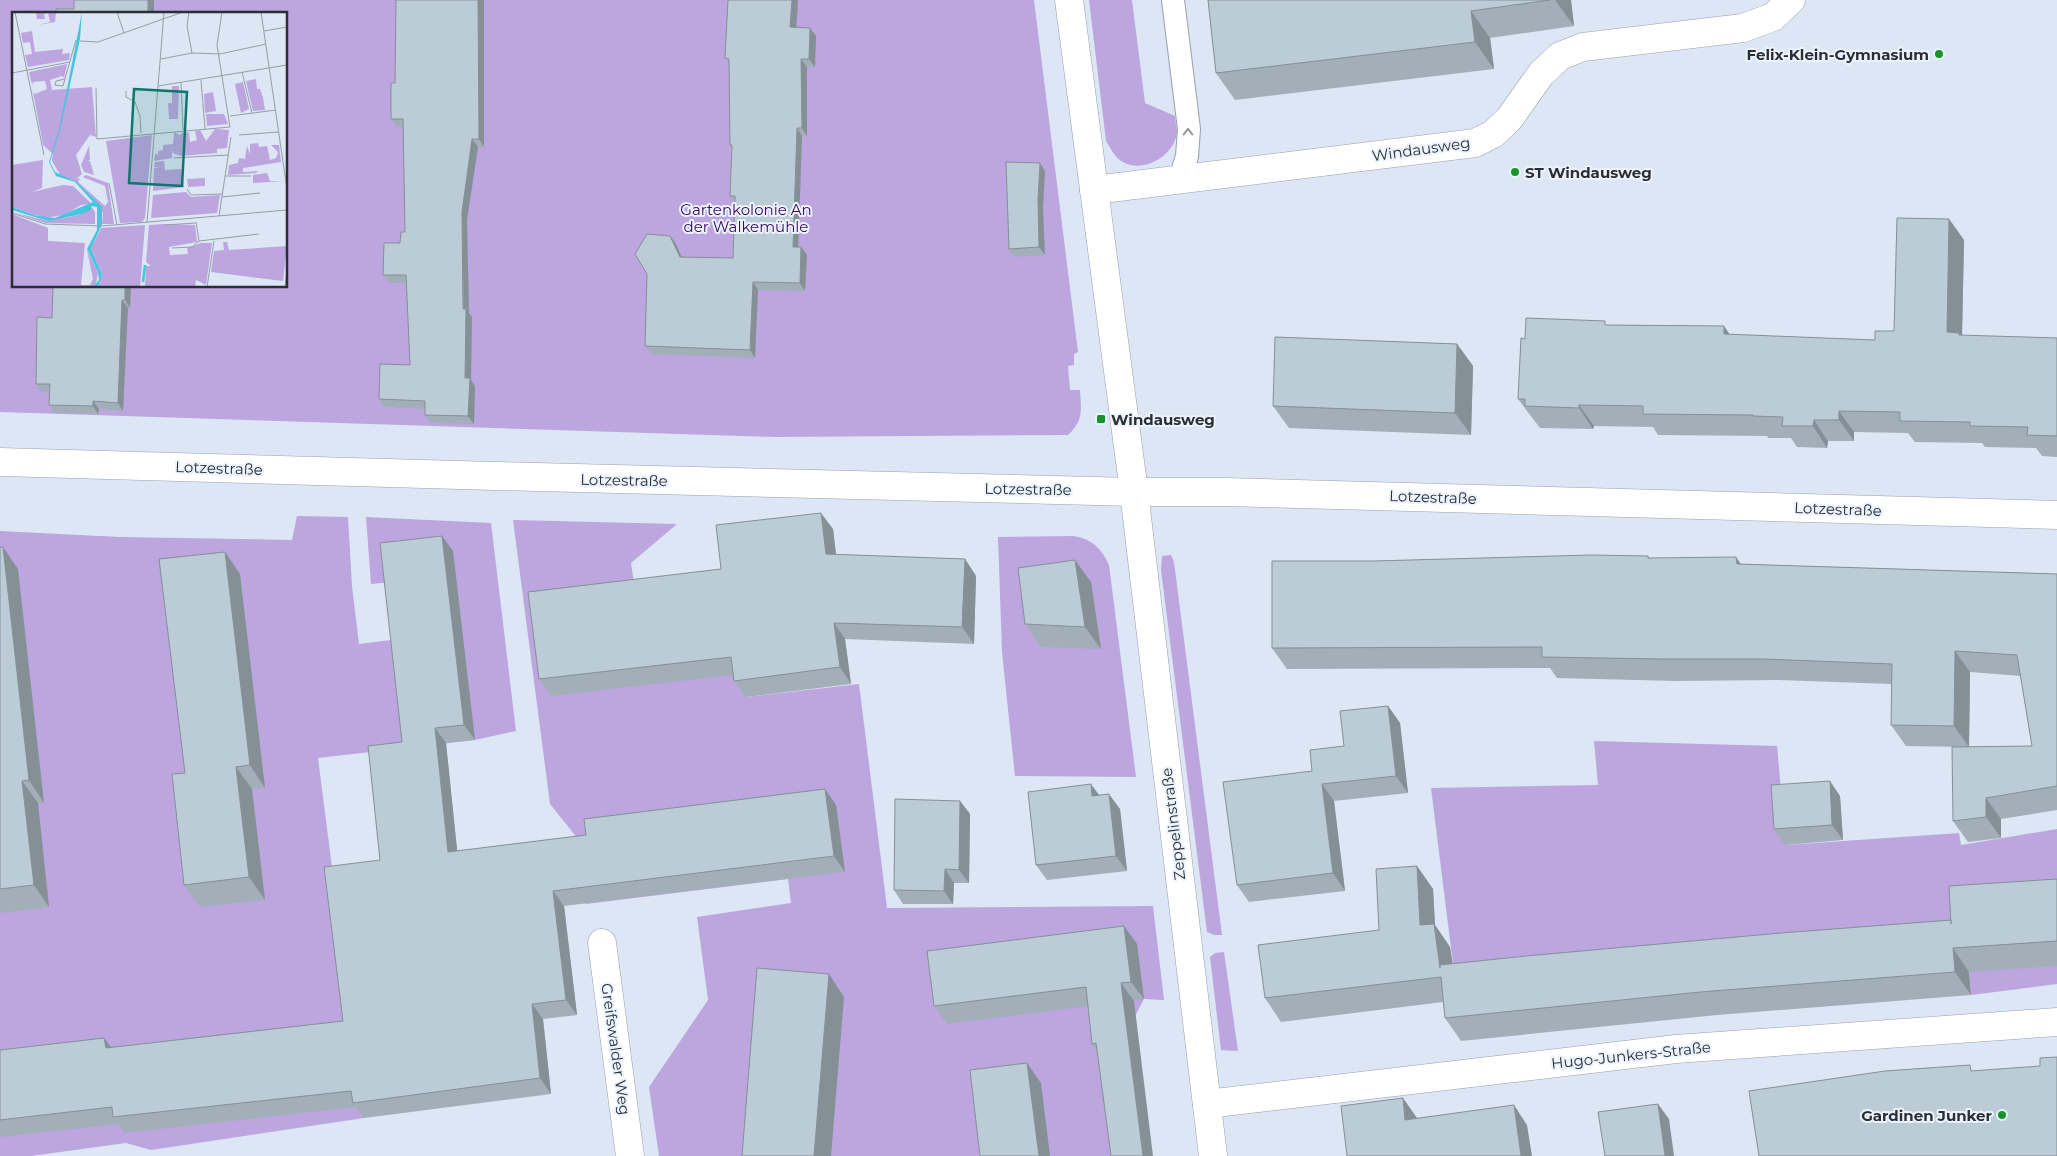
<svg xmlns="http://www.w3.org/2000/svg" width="2057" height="1156" viewBox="0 0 2057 1156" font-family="Montserrat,sans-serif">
	<rect width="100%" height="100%" fill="#dce6f4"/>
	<g fill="#bda5e0" fill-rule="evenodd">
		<path d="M0 0H1034L1078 352 1074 354V365L1068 366 1070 390H1080C1081 410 1084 420 1068 435L775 437 0 412ZM14 14H286V286H14Z"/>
		<path d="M1089 0H1132L1145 103 1175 116C1175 121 1177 127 1177 132 1175 155 1144 174 1123 162 1115 158 1111 149 1106 141Z"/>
		<polygon points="297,516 348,517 352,586 359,644 399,639 393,582 371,584 366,517 491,523 516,731 475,740 318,758 364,1118 151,1150 126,1143 31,1156 0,1156 0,531 120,537 292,540"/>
		<polygon points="513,520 677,524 631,563 636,597 732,586 746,697 859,684 887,908 1153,906 1164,1000 1144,999 1135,1016 1121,1156 659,1156 649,1087 708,1000 697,917 791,903 788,879 586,904 578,839 550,804"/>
		<path d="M1074 536C1092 539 1102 549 1109 565L1136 777 1015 776 1002 652 998 537Z"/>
		<polygon points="1171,555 1174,562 1222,935 1214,935 1207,932 1161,570 1162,556"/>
		<polygon points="1594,741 1777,746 1786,845 1959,833 1961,845 2057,829 2057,984 1971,995 1967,943 1456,988 1431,788 1598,785"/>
		<polygon points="1224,952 1238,1051 1221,1050 1210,957 1215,953"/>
	</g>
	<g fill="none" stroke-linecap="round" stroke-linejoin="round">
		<defs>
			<polyline id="lane" points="1173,0 1189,129 1187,156 1180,179"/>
			<g id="street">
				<polyline points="1069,0 1134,492 1213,1156"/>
				<polyline points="1094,190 1475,143 1493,134 1509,119 1541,74 1560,56 1583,47 1743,28 1773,17 1791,0"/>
				<polyline points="0,462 495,476 1134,492 1226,492 2057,515"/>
				<polyline points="602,943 630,1156"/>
				<polyline points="1207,1104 1676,1049 2057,1022"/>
			</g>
		</defs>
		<use href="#lane" stroke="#97a0ae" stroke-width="24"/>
		<use href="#street" stroke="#97a0ae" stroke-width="29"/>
		<use href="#lane" stroke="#fff" stroke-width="22"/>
		<use href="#street" stroke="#fff" stroke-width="28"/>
	</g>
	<g fill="#a2afb8" fill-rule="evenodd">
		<polygon points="396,0 484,147 478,147 467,220 469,313 472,317 471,380 475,386 474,424 430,423 425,415 425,409 384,407 379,399 410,365 406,283 389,283 383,275 400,243 405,232 403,127 397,127 391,119 395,83"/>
		<polygon points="1208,0 1571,0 1574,26 1490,38 1494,69 1235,100 1216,73"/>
		<polygon points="796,28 810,28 816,36 815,67 807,67 807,136 802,136 798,247 801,247 807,255 805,291 758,290 755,358 651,354 645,346 670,236 676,244 682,257 733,258 735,203 730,196 732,148 730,145 729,63 725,58"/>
		<polygon points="1045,171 1043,208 1045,255 1014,257 1009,249"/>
		<polygon points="1949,219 1964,240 1962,336 2057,338 2057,457 2042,456 2036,448 1985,447 1982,443 1915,442 1908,433 1854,432 1854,441 1828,441 1827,448 1797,447 1791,438 1768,438 1767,436 1658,435 1653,427 1594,426 1593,429 1540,428 1518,399 1525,339 1608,325 1724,326 1729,335 1875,340 1894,331"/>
		<polygon points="53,286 131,286 130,308 128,308 123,411 99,409 98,414 55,413 49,405 50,392 42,392 36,384 52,318"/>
		<polygon points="1457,344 1473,366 1471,435 1289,428 1273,406"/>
		<polygon points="833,529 836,555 965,559 976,576 974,644 845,639 851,684 746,697 734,681 733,675 551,696 539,679 721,569"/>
		<polygon points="442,536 453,551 475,740 446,743 457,851 836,805 845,872 564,906 577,1015 543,1019 551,1094 364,1118 356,1107 124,1133 118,1124 0,1137 0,1050 104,1038 111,1047 343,1021 380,860"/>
		<polygon points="0,547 18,569 44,803 38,803 49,907 0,913"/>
		<polygon points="225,552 240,574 265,788 252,789 265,900 200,907 184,885 185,773"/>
		<path d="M1648 556 1649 558 1741 564 2057 574V810L2001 819V838L1968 842 1953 821 1967 747 1906 746 1891 725 1892 684 1778 680 1676 681 1557 678 1550 668 1287 669 1272 648 1374 561ZM1970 672 2021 676 2032 746 1969 747Z"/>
		<polygon points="1091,582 1101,649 1041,647 1025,624"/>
		<polygon points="1388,706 1400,723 1408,793 1334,801 1345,891 1249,902 1237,885 1312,771 1344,746"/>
		<polygon points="1099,795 1120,809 1127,871 1047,880 1036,865"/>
		<polygon points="1840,796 1843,840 1785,845 1774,829"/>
		<polygon points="960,801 970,814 969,883 954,883 953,904 903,904 894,890"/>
		<polygon points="1417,866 1433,889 1435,925 1450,947 1453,964 1951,920 2057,879 2057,966 1969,972 1971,995 1717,1015 1461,1041 1445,1018 1443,1002 1281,1022 1265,998 1379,930"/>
		<polygon points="1124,926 1137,944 1144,999 1134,1001 1097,1052 1092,1044 1088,1006 947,1024 934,1006"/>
	</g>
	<g fill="#848f96">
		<rect x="148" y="0" width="6" height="14"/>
		<polygon points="478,0 484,0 484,147 479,139"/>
		<polygon points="792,0 798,0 796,35 790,27"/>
		<polygon points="1555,0 1571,0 1574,26"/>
		<polygon points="1471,11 1490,38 1494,69 1475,42"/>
		<polygon points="810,28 816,36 815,67 809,59"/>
		<polygon points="801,59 807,67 807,136 802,128"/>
		<polygon points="797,128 802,136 798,255 793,247"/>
		<polygon points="472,139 478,147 467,220 469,313 472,317 471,380 475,386 474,424 468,416 465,378 462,212"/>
		<polygon points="1040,163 1045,171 1043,208 1045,255 1039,247 1038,200"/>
		<polygon points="1949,219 1964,240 1962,337 1947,332"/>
		<polygon points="670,236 676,244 685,265 680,257"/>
		<polygon points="801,247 807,255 805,291 800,283"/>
		<polygon points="753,282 758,290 755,358 750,350"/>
		<polygon points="125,286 131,286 130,308 125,300"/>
		<polygon points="122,300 128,308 123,411 118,403"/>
		<polygon points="1724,326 1739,348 1724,334"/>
		<polygon points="1457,344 1473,366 1471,435 1455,413"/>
		<polygon points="93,401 99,409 98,414 93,406"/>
		<polygon points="1579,405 1594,426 1593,429 1579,408"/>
		<polygon points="1839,411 1854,432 1854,441 1839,420"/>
		<polygon points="1814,420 1828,441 1827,448 1813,426"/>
		<polygon points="821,513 833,529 838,571 826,554"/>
		<polygon points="442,536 453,551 475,740 464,725"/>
		<polygon points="3,547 18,569 44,803 29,780"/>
		<polygon points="225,552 240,574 265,788 250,765"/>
		<polygon points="1736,557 1751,579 1737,564"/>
		<polygon points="965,559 976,576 974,644 962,627"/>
		<polygon points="1075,560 1091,582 1101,649 1085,627"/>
		<polygon points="834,623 845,639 851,684 840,667"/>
		<polygon points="1955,651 1970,672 1969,747 1954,726"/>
		<polygon points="1388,706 1400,723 1408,793 1396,776"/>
		<polygon points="435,728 446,743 459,868 448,852"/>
		<polygon points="236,767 252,789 265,900 249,877"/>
		<polygon points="22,781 38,803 49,907 34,885"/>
		<polygon points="1830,781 1840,796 1843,840 1832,825"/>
		<polygon points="1091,784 1102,799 1092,796"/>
		<polygon points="1322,784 1334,801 1345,891 1333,873"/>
		<polygon points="825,789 836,805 845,872 834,856"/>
		<polygon points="1109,794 1120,809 1127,871 1116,856"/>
		<polygon points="1986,798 2001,819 2001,838 1986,817"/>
		<polygon points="960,801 970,814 969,883 959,870"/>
		<polygon points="1417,866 1433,889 1435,925 1450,947 1456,992 1440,968 1420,925"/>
		<polygon points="945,869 954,883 953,904 944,891"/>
		<polygon points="553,891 564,906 577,1015 566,1000"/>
		<polygon points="1124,926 1137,944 1144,999 1131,982"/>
		<polygon points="1953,948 1969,972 1971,995 1955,972"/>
		<polygon points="829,974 844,997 831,1156 814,1156"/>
		<polygon points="1121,983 1134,1001 1153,1156 1143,1156"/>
		<polygon points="532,1004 543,1019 551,1094 540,1078"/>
		<polygon points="104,1038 115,1053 106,1048"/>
		<polygon points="1027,1063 1041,1083 1050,1156 1039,1156"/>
		<polygon points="1403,1098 1417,1118 1405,1120"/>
		<polygon points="1658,1104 1669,1119 1674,1156 1665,1156"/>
		<polygon points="1514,1105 1527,1125 1532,1156 1521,1156"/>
	</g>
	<g fill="#bcccd6" stroke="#848f96">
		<polygon points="74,0 148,0 148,14 56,14 56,9 74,9"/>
		<polygon points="396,0 478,0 479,139 472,139 462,212 463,309 466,309 465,378 470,378 468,416 425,415 425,401 379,399 380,364 410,365 406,275 383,275 384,243 400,243 401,232 405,232 403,119 391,119 391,83 395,83"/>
		<polygon points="728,0 792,0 790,27 810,28 809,59 801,59 802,128 797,128 793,247 801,247 800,283 753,282 750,350 645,346 647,274 635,254 647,234 670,236 680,257 733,258 735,196 730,196 732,145 730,145 729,59 725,58"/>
		<polygon points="1208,0 1550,0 1471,11 1475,42 1216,73"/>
		<polygon points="1006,162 1040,163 1038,200 1039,247 1009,249"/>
		<polygon points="1897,218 1949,219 1947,332 1959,333 1959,335 2057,338 2057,436 2027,435 2028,427 1970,426 1970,422 1900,421 1900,412 1839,411 1839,420 1814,420 1813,426 1782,426 1783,417 1753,416 1753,415 1643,414 1643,406 1579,405 1579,408 1525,406 1525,399 1518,399 1521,338 1525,339 1526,318 1605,321 1605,325 1724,326 1724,334 1875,340 1875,331 1894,331"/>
		<polygon points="53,286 125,286 125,300 122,300 118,403 93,401 93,406 49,405 50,384 36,384 37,317 52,318"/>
		<polygon points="1275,337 1457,344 1455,413 1273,406"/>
		<polygon points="821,513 826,554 965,559 962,627 834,623 840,667 734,681 731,657 539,679 528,592 721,569 716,525"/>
		<polygon points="442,536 464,725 435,728 448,852 586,835 584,819 825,789 834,856 553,891 566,1000 532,1004 540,1078 353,1103 351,1091 113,1117 112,1107 0,1120 0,1050 104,1038 106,1048 343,1021 324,867 380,860 368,746 402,742 380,543"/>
		<polygon points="0,547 3,547 29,780 22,781 34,885 0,889"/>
		<polygon points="225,552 250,765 236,767 249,877 184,885 172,774 185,773 159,559"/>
		<polygon points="1591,555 1648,556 1648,558 1736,557 1737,564 2057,574 2057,786 1986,798 1986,817 1953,821 1952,747 2032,746 2017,655 1955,651 1954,726 1891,725 1892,664 1763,659 1662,659 1542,657 1542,647 1272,648 1272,561 1374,561"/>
		<polygon points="1075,560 1085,627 1025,624 1018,568"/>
		<polygon points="1388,706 1396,776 1322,784 1333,873 1237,885 1223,782 1312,771 1310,750 1344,746 1340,711"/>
		<polygon points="1830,781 1832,825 1774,829 1771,785"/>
		<polygon points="1091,784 1092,796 1109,794 1116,856 1036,865 1028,792"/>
		<polygon points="895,799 960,801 959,870 945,869 944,891 894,890"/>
		<polygon points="1417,866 1420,925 1434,924 1440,968 1440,965 1526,956 1781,933 1951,920 1951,924 1949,886 2057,879 2057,941 1953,948 1955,972 1700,992 1445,1018 1441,977 1265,998 1258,945 1379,930 1376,869"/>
		<polygon points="1124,926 1131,982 1121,983 1143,1156 1111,1156 1096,1043 1092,1044 1086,987 934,1006 927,951"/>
		<polygon points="757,968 829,974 814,1156 742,1156"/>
		<polygon points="2057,1057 2057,1156 1759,1156 1749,1091 1885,1071 1970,1065 1971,1071 2040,1066 2040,1058"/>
		<polygon points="1027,1063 1039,1156 980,1156 970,1070"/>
		<polygon points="1403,1098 1405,1120 1514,1105 1521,1156 1347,1156 1341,1106"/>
		<polygon points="1658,1104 1665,1156 1605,1156 1598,1112"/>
	</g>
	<defs><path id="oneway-chevron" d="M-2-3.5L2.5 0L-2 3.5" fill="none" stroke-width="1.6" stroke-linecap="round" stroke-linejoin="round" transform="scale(1.25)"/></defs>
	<use stroke="#95979a" href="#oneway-chevron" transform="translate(1188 132) rotate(-90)"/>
	<g fill="#159427" stroke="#ebf3fe" stroke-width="2">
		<circle cx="1939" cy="54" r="5"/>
		<circle cx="1515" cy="172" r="5"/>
		<rect x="1096" y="414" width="10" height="10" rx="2.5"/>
		<circle cx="2002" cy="1115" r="5"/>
	</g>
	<g text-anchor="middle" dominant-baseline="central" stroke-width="4" stroke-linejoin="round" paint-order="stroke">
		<g font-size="15" font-weight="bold" fill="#2b2f34" stroke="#ebf3fe" text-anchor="end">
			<text x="1929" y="54">Felix-Klein-Gymnasium</text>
			<text x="1525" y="172" text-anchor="start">ST Windausweg</text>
			<text x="1111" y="419" text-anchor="start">Windausweg</text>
			<text x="1992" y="1115">Gardinen Junker</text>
		</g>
		<g font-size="15" fill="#2b2f34" stroke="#ebf3fe">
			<text transform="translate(1421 149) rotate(-8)">Windausweg</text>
			<text transform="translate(219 468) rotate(2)">Lotzestraße</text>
			<text transform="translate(624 480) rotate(1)">Lotzestraße</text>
			<text transform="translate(1028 489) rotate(1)">Lotzestraße</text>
			<text transform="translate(1433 497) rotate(2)">Lotzestraße</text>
			<text transform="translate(1838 509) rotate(2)">Lotzestraße</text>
			<text transform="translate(1173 824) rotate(-97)">Zeppelinstraße</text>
			<text transform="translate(616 1049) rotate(82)">Greifswalder Weg</text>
			<text transform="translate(1631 1055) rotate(-6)">Hugo-Junkers-Straße</text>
		</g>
		<g font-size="15" fill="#3c0665" stroke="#ebf3fe">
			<text x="746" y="209">Gartenkolonie An<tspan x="746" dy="17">der Walkemühle</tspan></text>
		</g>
	</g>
	<g transform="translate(12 12)">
		<rect width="275" height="275" fill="#dce6f4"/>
		<path d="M24 0H44L43 10 26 13 38 10 36 1 32 2 33 7H25ZM20 19 23 40 51 37 50 42 58 41 57 48 16 55 13 43 20 42 18 30 11 31 9 21ZM55 52 52 66 50 64 38 68 40 78 80 75 84 125 78 123 64 143 70 162 64 167 68 166 66 170 93 194 96 190 93 174 71 165 74 163 96 171 102 212H90L91 201 77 182 63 169 49 164 40 149 41 142 31 133 21 80 23 82 35 77 33 69 21 70 20 73 17 60ZM244 67 245 77H248L251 86 253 98 241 99 234 69ZM231 70 237 97 229 101 223 72ZM160 74H167L166 107H157L156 91H160ZM201 80 204 99 193 101 192 82ZM194 102H212L216 112 195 114ZM203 117 217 118 215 136 205 137V141L169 144 161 141 160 137V146L142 149 143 141 146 143V139L151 138V133L161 132 162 120 168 123 169 121 180 120H177L178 130 185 128 183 119 188 118 194 129ZM140 123 133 206 130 210 108 211 94 129ZM246 131 247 135 255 134 258 148 264 146 266 140 259 133H267L269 150 231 156V160L246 159 244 161 216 163 217 153 226 151 227 146 233 147 235 134 238 142V132ZM77 134 78 148 75 149H78L82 163 72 160 69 153ZM31 148 30 176 20 180 51 173 61 174 80 192 69 193 52 203 53 206 70 202 79 194 83 200V212L33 211 0 200 36 209 51 203 33 206 0 195V153ZM152 149 153 158 169 157 172 175 141 179 142 156H148L142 155 143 150ZM255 161 258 169H272L241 171V163ZM193 166V174L176 175 175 167ZM174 180 179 185 208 183 205 201 139 206 141 183ZM0 202 36 216V229L73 231 69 273H78L81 267 75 238 86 260 84 272 81 275H0ZM151 212 183 213 185 230 157 235 158 243 176 242 175 236 189 231H200L194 273 184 268 183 275H133L134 254H139L134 250 137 213ZM133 213 128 275H86L90 263 79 237 89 216ZM211 230H215L217 238 275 234 271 269 199 260 202 239 212 238Z" fill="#bda5e0"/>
		<path d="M70 0 68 27 48 118 38 150 43 160 65 170 90 195V212L79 237 90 263 86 275H81L87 268 86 260 75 237 85 218V195L79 194V198L70 202 36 209 0 198V195L26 204 43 206 81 190 63 170 44 164 37 150 47 118Z" fill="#43c6de"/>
		<path fill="none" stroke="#43c6de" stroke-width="2.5" d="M131 270 133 253"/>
		<path fill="none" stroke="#959da7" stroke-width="1" d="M3 0 32 143M105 0 112 21M177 0 175 14 180 41M249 0 275 177M252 19 275 15M68 29 86 30 171 0M149 47 180 41 208 42 254 32M230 60 240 101M0 61 58 50M53 67 44 69 43 73 51 74 54 63 64 28M189 68 193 117M169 71 171 118M146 74 275 53M84 76 85 127 218 115 205 33 210 0M114 79V85L123 90 128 104 129 121M218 104 264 98M227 123 266 120M162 146 216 143M213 164H239M97 171 105 213M175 177 179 183 210 182M210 185 248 181M0 201 33 212 90 214 275 198M207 204 219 125M184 210 187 229M135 211 152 0M153 213 184 211M160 236 180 235 187 229 247 222M195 275 202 229M273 275 275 258"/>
		<path fill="#0f766e" fill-opacity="0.15" stroke="#0f766e" stroke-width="2.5" d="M122 77 175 80 170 174 117 171Z"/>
		<rect width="275" height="275" fill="none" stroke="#2b2f34" stroke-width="2.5"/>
	</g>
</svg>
